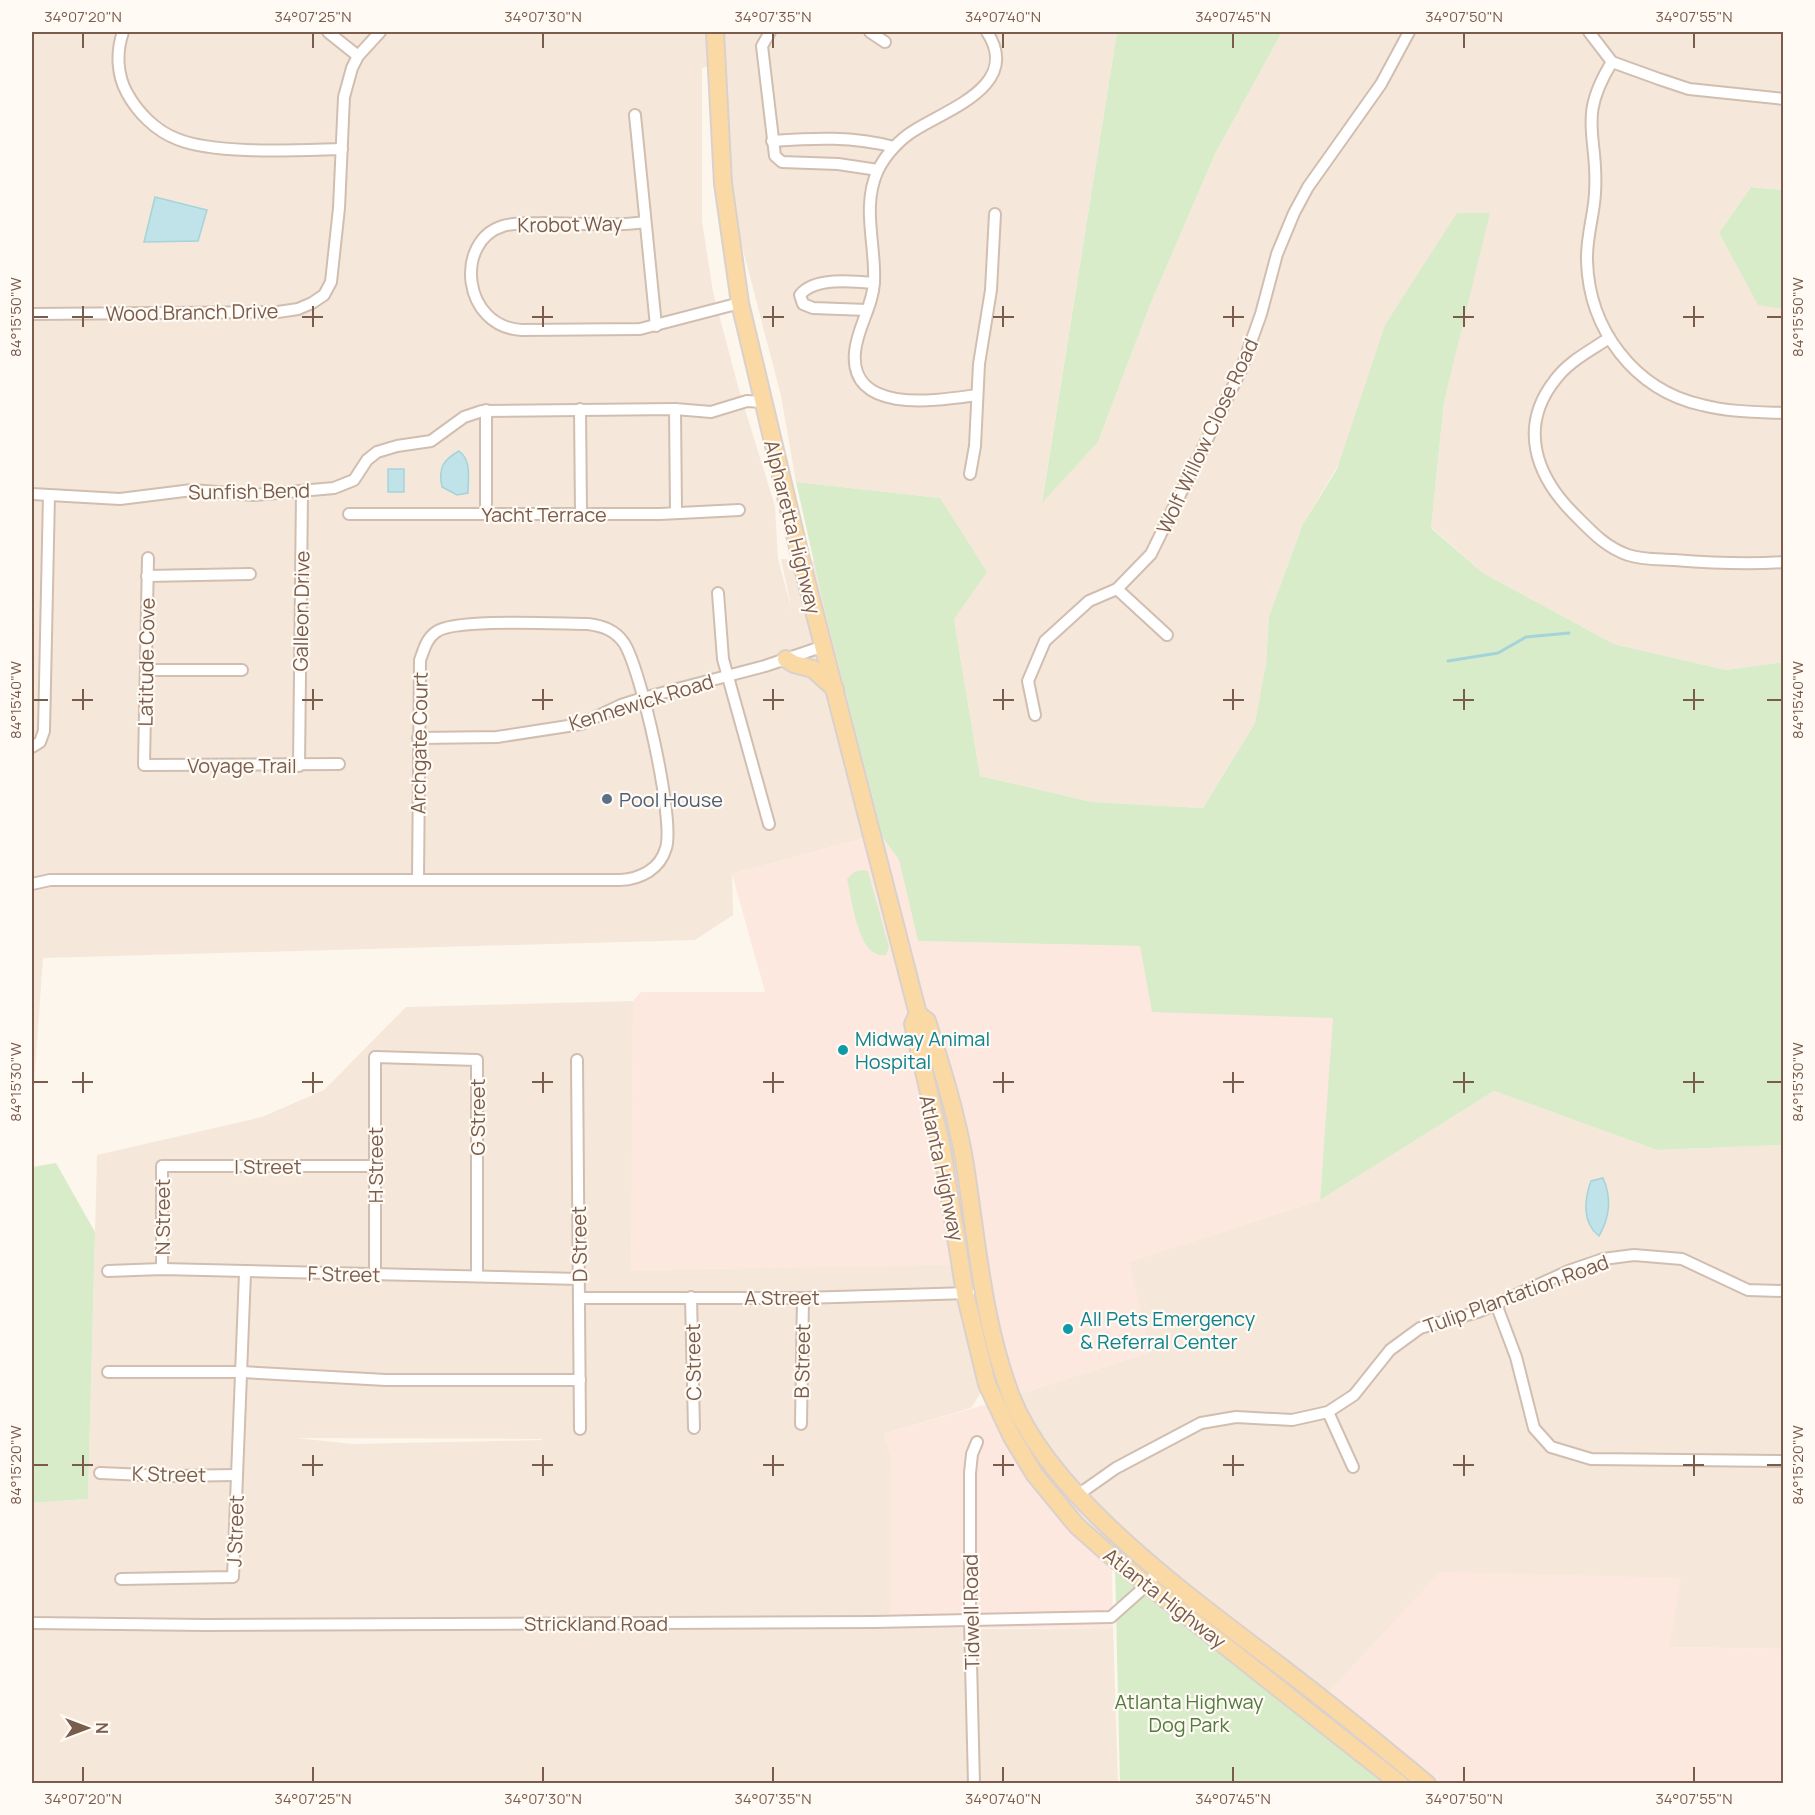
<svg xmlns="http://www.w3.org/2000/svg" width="1815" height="1815" viewBox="0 0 1815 1815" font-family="Manrope,sans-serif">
	<rect width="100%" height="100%" fill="#fdf6ec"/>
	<g fill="#f5e8da" fill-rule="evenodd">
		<polygon points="32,32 1117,32 1042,502 1098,442 1150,305 1215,154 1282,32 1783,32 1783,190 1751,187 1719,233 1758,304 1783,309 1783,662 1726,670 1614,644 1483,573 1431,527 1444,402 1489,213 1303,524 1269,616 1266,663 1255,723 1203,808 1092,802 980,776 954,619 940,498 796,482 781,396 735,219 718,64 702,68 702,221 713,292 739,390 775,506 778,559 792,611 781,559 814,561 883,838 876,835 732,874 733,915 695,940 43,958 32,1113"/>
		<path d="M633 1001 632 1270 962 1264 984 1388 971 1408 884 1434 891 1456 968 1629 1113 1628 1118 1783 32 1784V1503L88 1499 97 1155 262 1117 324 1090 406 1007ZM297 1438 541 1439 542 1440 352 1444Z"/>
		<polygon points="1494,1091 1657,1150 1783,1145 1783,1649 1669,1647 1680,1578 1305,1717 1051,1506 1012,1458 1001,1400 1150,1352 1128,1262 1320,1200"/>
	</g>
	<g fill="#fde8e0">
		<polygon points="876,835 883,838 899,860 918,941 1140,946 1334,1017 1320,1200 1129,1262 1150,1352 1001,1400 1012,1458 1051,1506 1112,1566 1113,1628 890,1628 891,1456 884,1434 1001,1400 962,1265 631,1270 633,1001 641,992 765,992 732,874"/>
		<polygon points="1440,1572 1681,1578 1669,1647 1783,1649 1783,1783 1390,1783 1305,1717"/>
	</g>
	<g fill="#d8ecc9">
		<polygon points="1117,32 1282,32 1215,154 1150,305 1098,442 1042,503"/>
		<polygon points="1751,187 1783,190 1783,309 1758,305 1719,233"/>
		<polygon points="1457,213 1490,213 1444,402 1431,528 1483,573 1614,644 1726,670 1783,662 1783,1145 1657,1150 1494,1091 1320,1200 1333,1018 1152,1012 1140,946 918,941 899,860 883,838 826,615 796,482 940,498 987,572 954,619 980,776 1092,802 1203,808 1255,723 1266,663 1269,616 1303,524 1337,469 1385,325"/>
		<path d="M862 870 868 871 889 947 886 955C858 960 852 899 847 879L854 872Z"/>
		<polygon points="56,1163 95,1232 88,1499 32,1503 32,1167"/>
		<polygon points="1115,1564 1392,1783 1120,1783"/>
	</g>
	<g fill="#bfe3e8" stroke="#a5d3da" stroke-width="1.5">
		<polygon points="155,197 207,210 198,241 144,242"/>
		<path d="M459 451C472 460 468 479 468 493L457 495 442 487C438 468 443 460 459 451Z"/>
		<rect x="388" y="469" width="16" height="23"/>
		<path d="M1603 1178C1612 1198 1610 1217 1599 1236 1582 1223 1584 1200 1591 1181Z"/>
	</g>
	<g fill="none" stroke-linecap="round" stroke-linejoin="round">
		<polyline stroke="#a5d3da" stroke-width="3" points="1448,661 1498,653 1526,637 1569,633"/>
		<defs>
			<g id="street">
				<path d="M123 32C116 52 117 75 127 93 138 113 156 131 177 139 216 155 299 150 342 149"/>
				<polyline points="328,32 358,56"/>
				<polyline points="770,32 762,46 775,156 782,162 838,164 878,170"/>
				<polyline points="870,32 885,42"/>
				<polyline points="1589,32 1612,62 1659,79 1689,89 1784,99"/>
				<path d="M1612 62C1576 120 1599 135 1595 193 1594 215 1586 238 1587 261 1589 329 1634 390 1702 405 1729 412 1756 412 1784 413"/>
				<polyline points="635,115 656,326"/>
				<path d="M772 141C814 138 853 136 894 147"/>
				<path d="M645 222C612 227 577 223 544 223 531 224 516 222 503 226 454 241 462 327 522 330L640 329 740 303"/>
				<path d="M867 310 813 308 803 304 800 295C814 277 853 281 874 283"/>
				<polyline points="32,314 278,312 298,309 312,303 324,295 331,282 339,208 344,97 352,68 358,56 380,32"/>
				<path d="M1609 338C1590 351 1569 361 1555 380 1518 427 1536 476 1574 514 1591 531 1605 547 1628 555 1643 560 1659 559 1674 560 1711 563 1746 565 1784 562"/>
				<path d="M977 395C940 400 849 416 855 352 857 328 873 306 874 282 876 245 861 206 878 170 886 154 900 139 915 130 948 109 1022 85 987 32"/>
				<polyline points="580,409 581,513"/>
				<polyline points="675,409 676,512"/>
				<polyline points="486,410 486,514"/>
				<polyline points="970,474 975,446 979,364 991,290 995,214"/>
				<polyline points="32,494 120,499 192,490 254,495 334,488 354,480 367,460 377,452 397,446 431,441 464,417 482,411 675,409 711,412 747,401 762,402"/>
				<polyline points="349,514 660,514 739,510"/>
				<polyline points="148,558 144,765 339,764"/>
				<polyline points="147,576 250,574"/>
				<polyline points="1117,589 1167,635"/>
				<polyline points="718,593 723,659 769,824"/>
				<polyline points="147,670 242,670"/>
				<polyline points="1035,715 1028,681 1045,641 1089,601 1117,589 1151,554 1241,370 1261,314 1277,254 1294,213 1308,187 1381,84 1409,32"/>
				<polyline points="418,738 497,737 581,724 621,705 643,698 765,666 824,646"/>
				<polyline points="32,747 40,742 44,731 49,495"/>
				<polyline points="299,766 302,492"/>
				<path d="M32 884 50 880H620C641 879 660 869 666 848 675 819 641 669 624 643 615 630 603 626 588 624 560 624 455 618 436 632 426 639 424 650 420 660L418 880"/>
				<polyline points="577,1060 580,1429"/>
				<polyline points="162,1269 162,1166 374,1166"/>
				<polyline points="108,1271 162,1269 580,1279"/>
				<polyline points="375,1274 375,1057 477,1060 477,1276"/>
				<polyline points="691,1297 694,1428"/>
				<polyline points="580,1298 803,1298 969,1293"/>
				<polyline points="1496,1304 1516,1357 1534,1428 1551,1447 1591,1459 1784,1461"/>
				<polyline points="108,1372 241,1372 386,1380 580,1380"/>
				<polyline points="1328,1412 1353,1467"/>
				<polyline points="801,1424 803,1298"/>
				<polyline points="100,1473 167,1476 237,1475"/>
				<polyline points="1079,1494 1116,1468 1201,1423 1236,1417 1292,1420 1328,1412 1354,1395 1390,1350 1420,1328 1478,1312 1571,1270 1603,1259 1634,1255 1682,1259 1748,1290 1784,1291"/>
				<polyline points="121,1579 233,1577 245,1273"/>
				<polyline points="32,1623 206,1625 874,1622 1111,1617 1148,1584 1159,1569"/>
				<polyline points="974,1784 970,1621 970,1473 972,1454 977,1442"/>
			</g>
			<g id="primary">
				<polyline points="715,32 723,183 740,303 803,568 918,1014"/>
				<polyline points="786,659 794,664 813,669 835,689"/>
				<path d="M918 1014 927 1021C942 1068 957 1116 965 1165 977 1242 983 1323 1011 1396 1051 1499 1194 1600 1280 1666 1330 1704 1379 1744 1427 1784"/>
				<polyline points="918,1014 913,1024 942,1149 965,1293 987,1384 1012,1437 1035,1475 1077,1526 1111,1556 1400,1784"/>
			</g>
		</defs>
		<use href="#street" stroke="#d1beb0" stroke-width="14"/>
		<use href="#primary" stroke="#dad1cd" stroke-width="20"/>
		<use href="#street" stroke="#fff" stroke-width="10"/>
		<use href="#primary" stroke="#fbd9a5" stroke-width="16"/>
	</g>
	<path fill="none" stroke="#7a5c4d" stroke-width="2" d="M83 33V48M313 33V48M543 33V48M773 33V48M1003 33V48M1233 33V48M1464 33V48M1694 33V48M83 306V327M313 306V327M543 306V327M773 306V327M1003 306V327M1233 306V327M1464 306V327M1694 306V327M33 317H48M72 317H93M302 317H323M532 317H553M763 317H784M993 317H1014M1223 317H1244M1453 317H1474M1683 317H1704M1767 317H1782M83 689V710M313 689V710M543 689V710M773 689V710M1003 689V710M1233 689V710M1464 689V710M1694 689V710M33 700H48M72 700H93M302 700H323M532 700H553M763 700H784M993 700H1014M1223 700H1244M1453 700H1474M1683 700H1704M1767 700H1782M83 1072V1093M313 1072V1093M543 1072V1093M773 1072V1093M1003 1072V1093M1233 1072V1093M1464 1072V1093M1694 1072V1093M33 1082H48M72 1082H93M302 1082H323M532 1082H553M763 1082H784M993 1082H1014M1223 1082H1244M1453 1082H1474M1683 1082H1704M1767 1082H1782M83 1455V1476M313 1455V1476M543 1455V1476M773 1455V1476M1003 1455V1476M1233 1455V1476M1464 1455V1476M1694 1455V1476M33 1465H48M72 1465H93M302 1465H323M532 1465H553M763 1465H784M993 1465H1014M1223 1465H1244M1453 1465H1474M1683 1465H1704M1767 1465H1782M83 1767V1782M313 1767V1782M543 1767V1782M773 1767V1782M1003 1767V1782M1233 1767V1782M1464 1767V1782M1694 1767V1782"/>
	<circle fill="#5c6f8a" stroke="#fffaf3" stroke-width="2" cx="607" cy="799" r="6"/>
	<g fill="#0f9aa8" stroke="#fffaf3" stroke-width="2">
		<circle cx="843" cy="1050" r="6"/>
		<circle cx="1068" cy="1329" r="6"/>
	</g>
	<g text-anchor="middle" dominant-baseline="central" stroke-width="4.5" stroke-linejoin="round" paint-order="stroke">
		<g font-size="20" fill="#7a5c4d" stroke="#fffaf3">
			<text transform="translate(570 224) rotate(-1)">Krobot Way</text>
			<text transform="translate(192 312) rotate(-1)">Wood Branch Drive</text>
			<text transform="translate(1207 436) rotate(-65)">Wolf Willow Close Road</text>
			<text transform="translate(249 491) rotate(-1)">Sunfish Bend</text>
			<text x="544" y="514">Yacht Terrace</text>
			<text transform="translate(793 527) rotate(76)">Alpharetta Highway</text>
			<text transform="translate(301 611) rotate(-89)">Galleon Drive</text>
			<text transform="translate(146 662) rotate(-89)">Latitude Cove</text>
			<text transform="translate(641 702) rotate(-17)">Kennewick Road</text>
			<text transform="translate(419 743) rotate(-89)">Archgate Court</text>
			<text x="242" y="765">Voyage Trail</text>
			<text transform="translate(477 1117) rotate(-90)">G Street</text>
			<text transform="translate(375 1165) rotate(-90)">H Street</text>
			<text x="268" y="1166">I Street</text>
			<text transform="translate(942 1168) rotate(78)">Atlanta Highway</text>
			<text transform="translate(162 1217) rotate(-90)">N Street</text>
			<text transform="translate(579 1244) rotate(-91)">D Street</text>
			<text transform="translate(344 1274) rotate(1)">F Street</text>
			<text transform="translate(1516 1294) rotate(-20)">Tulip Plantation Road</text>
			<text x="782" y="1297">A Street</text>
			<text transform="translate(802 1361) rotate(-89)">B Street</text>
			<text transform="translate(693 1362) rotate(-91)">C Street</text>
			<text transform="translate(169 1474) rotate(1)">K Street</text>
			<text transform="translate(235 1531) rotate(-88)">J Street</text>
			<text transform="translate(1165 1598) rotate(38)">Atlanta Highway</text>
			<text transform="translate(971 1612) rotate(-91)">Tidwell Road</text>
			<text x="596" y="1623">Strickland Road</text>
		</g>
		<g font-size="20" fill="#4e5e75" stroke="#fffaf3" text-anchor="start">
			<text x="619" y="799">Pool House</text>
		</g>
		<g font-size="20" fill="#0d838f" stroke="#fffaf3" text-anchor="start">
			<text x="855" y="1038">Midway Animal<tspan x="855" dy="23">Hospital</tspan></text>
			<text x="1080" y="1318">All Pets Emergency<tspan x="1080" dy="23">&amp; Referral Center</tspan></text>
		</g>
		<g font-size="20" fill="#537a41" stroke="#fffaf3">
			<text x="1189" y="1701">Atlanta Highway<tspan x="1189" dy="23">Dog Park</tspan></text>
		</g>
	</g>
	<rect width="1815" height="1815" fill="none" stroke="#fffaf3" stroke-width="66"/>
	<g transform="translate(87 1728) rotate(90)" stroke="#fffaf3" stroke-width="4.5" paint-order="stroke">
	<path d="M0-4.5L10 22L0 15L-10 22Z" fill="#7a5c4d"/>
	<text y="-9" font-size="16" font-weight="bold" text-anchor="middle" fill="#7a5c4d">N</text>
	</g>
	<rect x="33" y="33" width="1749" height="1749" fill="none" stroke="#7a5c4d" stroke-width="2"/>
	<g font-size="15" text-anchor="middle" fill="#7a5c4d">
		<text x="83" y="22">34°07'20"N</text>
		<text x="313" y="22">34°07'25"N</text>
		<text x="543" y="22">34°07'30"N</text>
		<text x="773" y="22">34°07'35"N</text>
		<text x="1003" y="22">34°07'40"N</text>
		<text x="1233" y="22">34°07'45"N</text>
		<text x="1464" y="22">34°07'50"N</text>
		<text x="1694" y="22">34°07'55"N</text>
		<text transform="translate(1798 317) rotate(-90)" y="5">84°15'50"W</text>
		<text transform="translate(16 317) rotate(-90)" y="5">84°15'50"W</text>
		<text transform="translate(1798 700) rotate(-90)" y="5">84°15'40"W</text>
		<text transform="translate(16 700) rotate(-90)" y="5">84°15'40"W</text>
		<text transform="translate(1798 1082) rotate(-90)" y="5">84°15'30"W</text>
		<text transform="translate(16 1082) rotate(-90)" y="5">84°15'30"W</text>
		<text transform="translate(1798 1465) rotate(-90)" y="5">84°15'20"W</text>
		<text transform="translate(16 1465) rotate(-90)" y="5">84°15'20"W</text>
		<text x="83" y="1804">34°07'20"N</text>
		<text x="313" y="1804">34°07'25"N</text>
		<text x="543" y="1804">34°07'30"N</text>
		<text x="773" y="1804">34°07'35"N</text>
		<text x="1003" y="1804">34°07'40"N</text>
		<text x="1233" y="1804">34°07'45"N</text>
		<text x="1464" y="1804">34°07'50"N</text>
		<text x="1694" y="1804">34°07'55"N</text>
	</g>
</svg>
